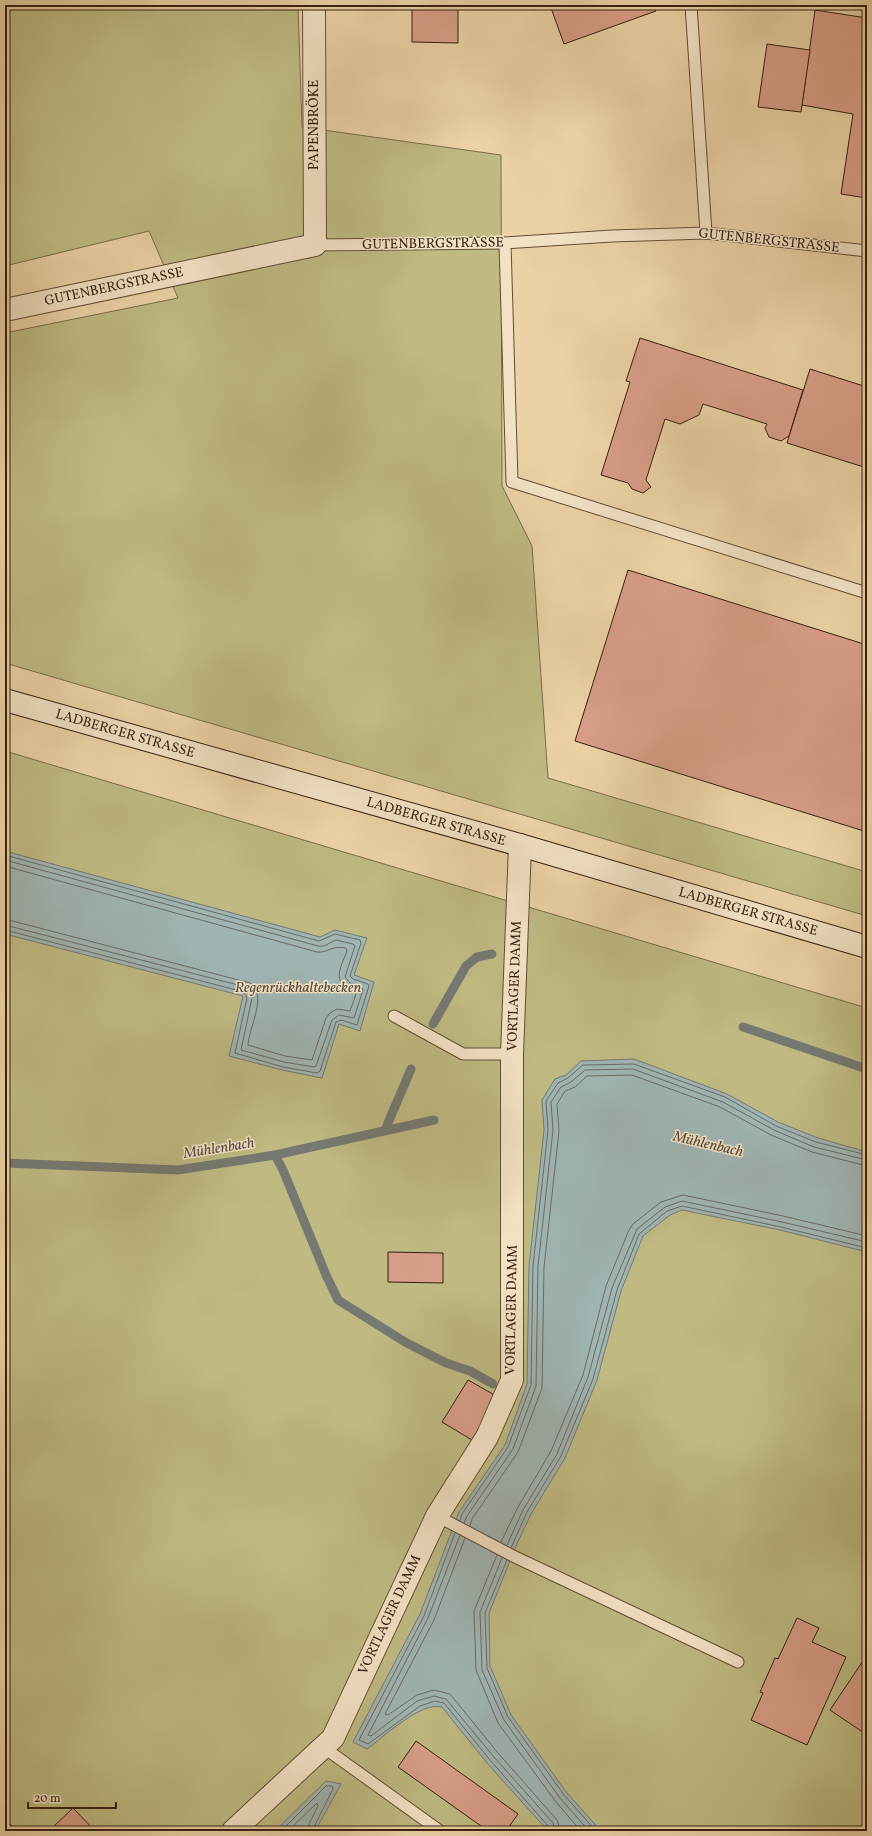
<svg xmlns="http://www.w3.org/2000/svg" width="872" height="1836" viewBox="0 0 872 1836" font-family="Vollkorn,serif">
	<rect width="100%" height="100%" fill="#ebd2a4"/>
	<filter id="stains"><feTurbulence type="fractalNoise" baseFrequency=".005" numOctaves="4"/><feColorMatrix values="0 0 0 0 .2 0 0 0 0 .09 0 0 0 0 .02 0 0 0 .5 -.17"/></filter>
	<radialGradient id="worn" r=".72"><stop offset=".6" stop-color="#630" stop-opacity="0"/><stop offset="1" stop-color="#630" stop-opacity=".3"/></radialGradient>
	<g fill="#beba81" stroke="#7a6d48">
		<polygon points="5,5 298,5 302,127 501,155 502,486 532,546 548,778 867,872 867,916 5,663 5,333 178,298 149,231 5,266"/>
		<polygon points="5,751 867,1008 867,1831 5,1831"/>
	</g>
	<g fill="#9fb4b3" stroke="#757972">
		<polygon points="5,851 320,937 335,930 367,938 354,975 374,982 360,1031 339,1024 322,1078 282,1070 229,1056 243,996 5,934"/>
		<path d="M634 1059 727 1094 778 1122 818 1138 867 1152V1252L780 1230 682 1210 670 1215 643 1236 621 1291 597 1380 565 1458 531 1514 516 1546 489 1613 490 1666 511 1715 567 1793 601 1831H548L487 1763 442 1707C421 1701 384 1737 367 1749L353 1742 420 1614 459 1512 505 1445 527 1384 529 1266 544 1130 542 1100 555 1079 566 1075 581 1061Z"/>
		<polygon points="326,1781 341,1784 315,1831 275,1831"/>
	</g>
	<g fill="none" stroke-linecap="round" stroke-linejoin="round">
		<g stroke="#6b6a62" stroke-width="1">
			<polyline points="5,855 319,941 335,934 360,940 361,943 350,976 353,979 368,984 369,986 357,1025 341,1020 336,1022 320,1071 317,1073 283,1067 235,1053 247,998 244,992 5,930"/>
			<polyline points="5,860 318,946 324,946 336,940 353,944 355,946 345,977 350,983 362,988 363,990 354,1018 339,1015 332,1020 316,1066 314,1067 284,1062 241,1050 252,998 251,991 246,987 5,925"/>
			<path d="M5 866 317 952C329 953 331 945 346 948L347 951C343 962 333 978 345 987 349 990 353 990 356 994L350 1011 337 1009 330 1013 326 1018 312 1060 285 1056 248 1045C249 1027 268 995 250 983L5 919"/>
			<polyline points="460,1521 462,1514 508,1447 531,1385 533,1266 548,1130 546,1101 558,1083 568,1078 583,1065 634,1064 725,1097 776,1126 816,1142 867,1155"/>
			<polyline points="464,1523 467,1516 513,1449 536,1386 538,1266 553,1130 551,1102 561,1087 571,1082 585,1070 633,1069 723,1102 774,1130 814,1147 867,1160"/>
			<polyline points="470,1526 472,1519 518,1452 542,1388 544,1267 559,1131 557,1104 565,1091 575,1087 587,1076 632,1075 720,1107 771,1135 812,1152 867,1166"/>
			<polyline points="455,1533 424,1616 359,1740 368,1744 420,1706 435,1701 444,1703 490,1760 549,1827 550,1831"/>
			<polyline points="460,1535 428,1618 368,1735 371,1736 417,1701 434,1696 446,1699 494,1757 553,1823 555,1831"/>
			<polyline points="465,1538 434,1620 385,1714 388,1715 417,1695 434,1690 450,1694 498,1753 557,1820 561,1831"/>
			<polyline points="501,1542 518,1507 551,1451 583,1375 606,1286 629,1230 633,1224 661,1202 683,1195 783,1216 867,1236"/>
			<polyline points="507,1545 523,1510 557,1454 588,1377 612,1288 637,1229 665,1207 682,1201 782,1222 867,1242"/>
			<polyline points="511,1548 527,1512 561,1456 593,1379 617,1290 639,1234 667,1211 682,1206 781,1227 867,1248"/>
			<polyline points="497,1555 474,1611 476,1670 498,1723 556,1802 581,1831"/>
			<polyline points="502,1558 480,1612 482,1670 504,1720 560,1798 589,1831"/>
			<polyline points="507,1560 485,1613 487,1668 508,1717 564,1795 596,1831"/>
			<polyline points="281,1831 326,1786 332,1786 333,1789 312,1831"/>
			<polyline points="288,1831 317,1803 318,1806 308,1826 307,1831"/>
		</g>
		<g stroke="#757972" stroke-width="9">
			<polyline points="433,1024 466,966 477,957 492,954"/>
			<polyline points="743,1027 867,1069"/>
			<polyline points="385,1130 411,1069"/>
			<polyline points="275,1155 283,1170 326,1275 338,1300 405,1342 446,1363 470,1371 493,1384"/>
			<polyline points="5,1163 178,1170 275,1155 434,1120"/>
		</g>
	</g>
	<g fill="#d79d86" stroke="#372010">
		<polygon points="412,5 458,5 458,43 412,42"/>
		<polygon points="550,5 654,5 656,11 564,44"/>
		<polygon points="815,10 867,18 867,198 841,194 853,114 802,105"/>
		<polygon points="767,44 810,50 801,112 758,107"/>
		<polygon points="640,338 803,390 789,436 781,441 769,437 765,428 767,424 703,404 699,415 680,424 665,419 646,480 651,487 643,493 632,489 628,483 601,475 630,382 626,381"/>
		<polygon points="810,369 867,387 867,468 787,443"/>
		<polygon points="628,570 867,645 867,832 575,741"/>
		<polygon points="388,1252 443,1253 443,1283 388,1282"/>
		<polygon points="468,1380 498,1397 472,1440 442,1422"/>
		<polygon points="797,1618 819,1628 812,1642 846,1657 807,1745 751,1720 763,1693 760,1692 775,1658 778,1659"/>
		<polygon points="867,1655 867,1735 830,1710"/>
		<polygon points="416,1741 518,1814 506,1831 488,1831 398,1767"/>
		<polygon points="73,1808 95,1831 96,1831 56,1831 53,1827"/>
		<polygon points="5,1819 17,1831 5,1831"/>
	</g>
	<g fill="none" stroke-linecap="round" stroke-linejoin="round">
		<defs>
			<g id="service">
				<polyline points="691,5 706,233"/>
				<polyline points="505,243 512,482 867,593"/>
				<polyline points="315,245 505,243 612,236 706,233 867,251"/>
				<polyline points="394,1016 463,1054 512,1054"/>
				<polyline points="437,1516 515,1557 738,1662"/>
				<polyline points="323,1747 440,1831"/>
			</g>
			<g id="minor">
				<polyline points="5,310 315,245 314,5"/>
				<polyline points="233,1831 333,1738 437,1516 487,1437 512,1380 512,1054 520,845"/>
			</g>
			<polyline id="secondary" points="5,700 520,845 867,947"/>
		</defs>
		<use href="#service" stroke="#644c35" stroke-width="13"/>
		<use href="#minor" stroke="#644c35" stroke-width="24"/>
		<use href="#secondary" stroke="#372010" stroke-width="24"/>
		<use href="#service" stroke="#f2e2c4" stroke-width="11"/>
		<use href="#minor" stroke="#f2e2c4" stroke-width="22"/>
		<use href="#secondary" stroke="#f2e2c4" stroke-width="22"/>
	</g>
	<g text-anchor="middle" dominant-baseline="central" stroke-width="3" stroke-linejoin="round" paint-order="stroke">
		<g font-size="14" fill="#372010" stroke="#f2e2c4">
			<text transform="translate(314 125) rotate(-90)">PAPENBRÖKE</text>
			<text transform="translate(769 241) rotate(6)">GUTENBERGSTRASSE</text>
			<text transform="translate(433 244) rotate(-1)">GUTENBERGSTRASSE</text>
			<text transform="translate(114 287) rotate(-12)">GUTENBERGSTRASSE</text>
			<text transform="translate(125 734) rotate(16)">LADBERGER STRASSE</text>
			<text transform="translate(436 822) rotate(16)">LADBERGER STRASSE</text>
			<text transform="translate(748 912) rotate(16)">LADBERGER STRASSE</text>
			<text transform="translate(515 986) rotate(-88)">VORTLAGER DAMM</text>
			<text transform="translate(512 1310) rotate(-89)">VORTLAGER DAMM</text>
			<text transform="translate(390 1615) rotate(-65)">VORTLAGER DAMM</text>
		</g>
		<g font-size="15" font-style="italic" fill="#564c41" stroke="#f2e2c4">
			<text x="298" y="988">Regenrückhaltebecken</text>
			<text transform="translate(708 1145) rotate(13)">Mühlenbach</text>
			<text transform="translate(219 1149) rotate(-9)">Mühlenbach</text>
		</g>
	</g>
	<rect width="872" height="1836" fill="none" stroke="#ebd2a4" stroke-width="20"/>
	<rect x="6" y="6" width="860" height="1824" fill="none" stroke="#372010" stroke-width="2"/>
	<rect x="10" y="10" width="852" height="1816" fill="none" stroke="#372010"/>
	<path d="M28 1802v6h88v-6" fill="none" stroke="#372010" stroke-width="2"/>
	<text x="34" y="1802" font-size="12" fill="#372010" stroke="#f2e2c4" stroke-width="3" paint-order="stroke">20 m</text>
	<rect width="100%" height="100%" filter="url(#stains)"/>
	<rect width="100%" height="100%" fill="url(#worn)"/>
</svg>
